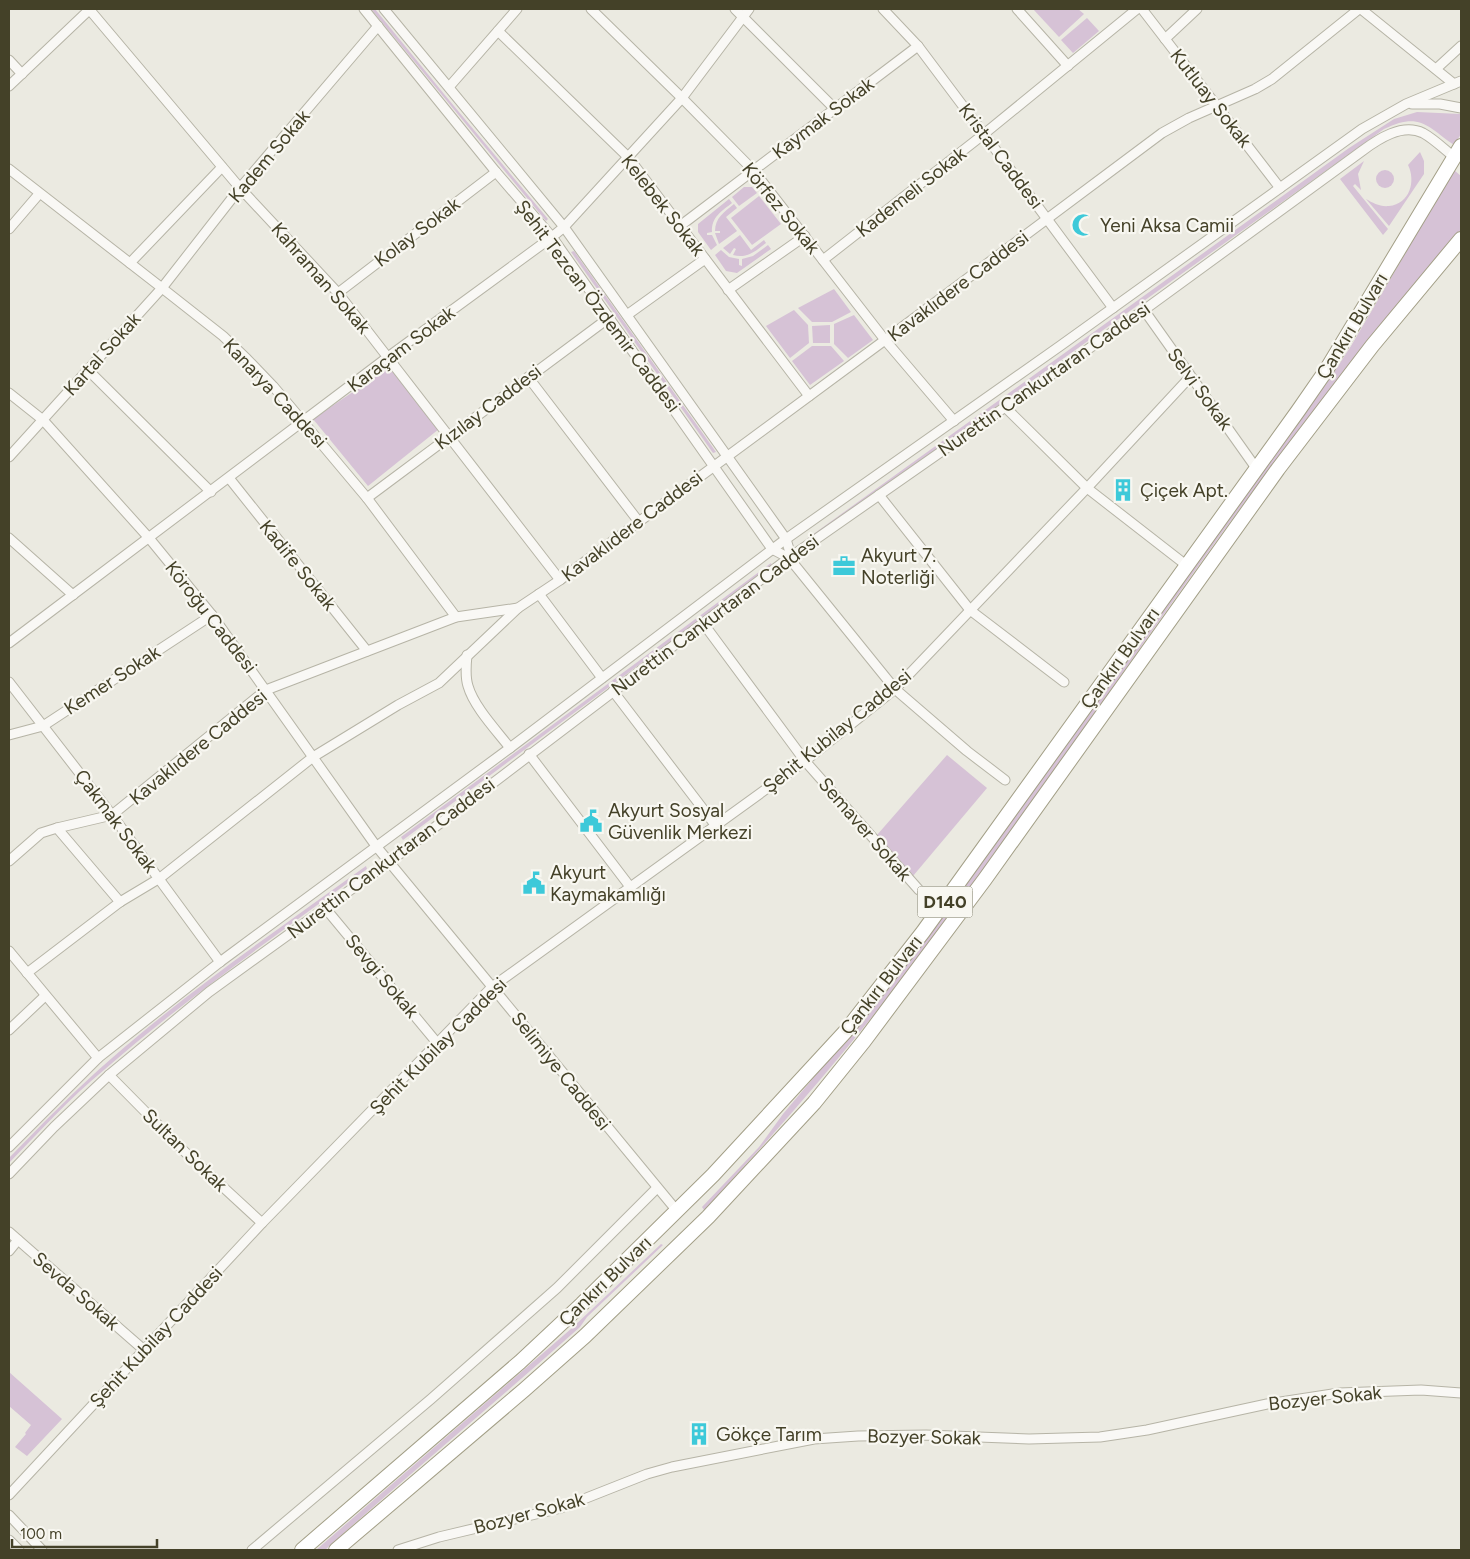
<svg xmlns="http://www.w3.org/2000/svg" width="1470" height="1559" viewBox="0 0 1470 1559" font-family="Figtree,sans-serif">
	<rect width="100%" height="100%" fill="#ebeae1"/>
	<g fill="#d6c2d6">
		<polygon points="371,9 375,9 444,94 548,219 546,221"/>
		<polygon points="1033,9 1078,9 1084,14 1059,37"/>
		<polygon points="1087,18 1099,31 1073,53 1061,40"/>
		<path d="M1417 112 1461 114V134L1454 145C1426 125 1419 112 1384 129L810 540 808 538 1349 148 1394 119Z"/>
		<path d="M1420 152 1424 161V174L1389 226 1366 199C1373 203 1380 207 1389 206 1410 204 1416 181 1408 165Z"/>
		<polygon points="1364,161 1358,174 1361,190 1355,184 1353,186 1388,229 1383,235 1340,179"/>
		<circle cx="1385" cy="179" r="9"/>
		<path d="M1454 170 1461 176V230C1385 318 1314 409 1244 503 1124 666 1013 837 887 998 830 1071 768 1141 704 1210L702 1207 759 1147 783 1114 874 1006 1328 381 1351 346Z"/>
		<polygon points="744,187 752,187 757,193 739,206 732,197"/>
		<polygon points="759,196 781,224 752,245 731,218"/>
		<path d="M729 199 732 203C722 211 711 217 712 232L707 233V235H712L717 245 711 250 698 232V224Z"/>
		<path d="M734 204 737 208 726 217 737 231 719 244 715 233H720V231H715C715 218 724 212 734 204Z"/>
		<path d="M740 235 751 250 764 240 766 243C756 251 747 259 733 255L736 249 734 248 730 254 723 248Z"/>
		<polygon points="768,245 771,249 737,273 726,271 715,255 721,250 729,257 739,259 739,265 742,266 742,259 753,256"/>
		<polygon points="574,251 716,452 713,453 571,252"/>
		<polygon points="834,289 851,312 832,322 812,322 798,308"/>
		<polygon points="794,310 808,325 809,343 790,358 766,326"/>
		<polygon points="854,315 873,340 848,358 834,344 834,324"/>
		<polygon points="830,325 830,343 813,343 812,326"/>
		<polygon points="812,346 831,346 844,361 810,385 792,361"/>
		<polygon points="391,366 439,429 368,486 313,419"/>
		<polygon points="771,563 772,566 403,840 401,837"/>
		<polygon points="947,755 987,788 913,876 877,835"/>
		<path d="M366 866 367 869C278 934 188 997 104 1070 70 1098 40 1131 9 1163V1158C42 1124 76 1089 112 1058 192 988 280 928 366 866Z"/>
		<path d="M661 1244 663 1245 587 1317 580 1327C496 1402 409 1474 325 1550H316L572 1328Z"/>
		<polygon points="9,1372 62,1419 27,1456 15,1447 26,1434 25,1433 31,1425 9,1406"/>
	</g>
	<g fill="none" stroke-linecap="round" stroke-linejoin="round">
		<defs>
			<g id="minor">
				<polyline points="89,9 240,188 338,293 560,580"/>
				<polyline points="364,9 496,172 552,237 772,549 789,558 895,689 967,751 1005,780"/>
				<polyline points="384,9 564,227 786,539 791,556"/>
				<polyline points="591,9 682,98 753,170 885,340 954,421"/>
				<polyline points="735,9 835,109"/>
				<polyline points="883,9 918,46 984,134 1113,308"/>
				<polyline points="1017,9 1068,66"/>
				<polyline points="1142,9 1280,188"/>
				<polyline points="1361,9 1454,84"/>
				<polyline points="498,31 628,157 809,396"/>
				<polyline points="1165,39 1197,9"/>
				<polyline points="9,60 22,74"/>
				<polyline points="1436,69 1461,46"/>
				<polyline points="9,86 90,9"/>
				<polyline points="449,87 517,9"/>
				<polyline points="1412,104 1440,104 1461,108"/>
				<polyline points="9,169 162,288 223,336 247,359 273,386 367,498 456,617"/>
				<polyline points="680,226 918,46"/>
				<polyline points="9,229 39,194"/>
				<polyline points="823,260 984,134 1137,9"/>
				<polyline points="130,263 222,167"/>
				<polyline points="728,290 805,236"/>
				<polyline points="338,293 496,172"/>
				<polyline points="1144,310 1256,468"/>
				<polyline points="627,315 705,259"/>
				<polyline points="88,370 211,492"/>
				<polyline points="528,377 639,522"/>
				<polyline points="9,393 43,420 149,538 212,615 376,846 677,1211"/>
				<polyline points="1005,407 1087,488 1186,565"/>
				<polyline points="9,457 162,288 240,188 378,26"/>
				<polyline points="229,478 367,651"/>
				<polyline points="879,495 970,610 1064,682"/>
				<polyline points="367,498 610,317"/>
				<polyline points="9,538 73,595"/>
				<polyline points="539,594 602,678"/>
				<polyline points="703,623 805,761 919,890"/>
				<polyline points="9,643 388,357 552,237 564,227 682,98 749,9"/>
				<path d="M467 655C466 665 465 677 468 686 474 707 497 731 510 748"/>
				<polyline points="9,682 112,815 220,962"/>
				<polyline points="613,691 716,826"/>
				<polyline points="9,735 43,726 212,615"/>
				<polyline points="529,754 631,888"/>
				<polyline points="57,828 120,902"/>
				<polyline points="9,861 41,833 57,828 112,815 266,690 456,617 518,608 560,580 885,340 1162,133 1189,118 1255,89 1272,79 1359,9"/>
				<polyline points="326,909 438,1044"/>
				<polyline points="9,951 98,1058"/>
				<polyline points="27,973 120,902 160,878 313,757 398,705 439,683 518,608"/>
				<polyline points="9,1030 45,996"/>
				<polyline points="109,1075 185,1152 262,1223"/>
				<polyline points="9,1147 98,1058 220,962 510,748 786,539 1060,346 1362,129 1406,104 1461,81"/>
				<path d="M9 1174 54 1127 109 1075 209 992 389 862 789 558 1144 310 1362 151C1378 139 1402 123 1423 133 1434 139 1444 149 1454 157"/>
				<polyline points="9,1232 144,1350"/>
				<polyline points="9,1251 18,1240"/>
				<polyline points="9,1495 262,1223 492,987 805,761 895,689 1087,488 1190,377"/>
				<polyline points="9,1515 42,1550"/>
				<polyline points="9,1540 19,1550"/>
				<polyline points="252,1550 431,1399 557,1288 657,1188"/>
				<polyline points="398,1550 439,1537 561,1508 647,1474 672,1467 814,1439 858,1436 926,1435 1029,1439 1100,1437 1147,1430 1267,1404 1339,1393 1421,1390 1461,1393"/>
			</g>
			<g id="highway">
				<polyline points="302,1550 520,1362 582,1304 713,1175 845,1032 923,932 1298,411 1325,372 1461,146"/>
				<polyline points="336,1550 524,1390 585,1336 708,1217 814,1103 864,1041 985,879 1278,469 1372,346 1461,239"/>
			</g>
		</defs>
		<use href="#minor" stroke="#b6b4a6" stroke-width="11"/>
		<use href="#highway" stroke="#a39f87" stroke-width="16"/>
		<use href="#minor" stroke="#f9f8f5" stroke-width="9"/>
		<use href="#highway" stroke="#fff" stroke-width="14"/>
	</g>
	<defs>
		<symbol id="mosque-bare" viewBox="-9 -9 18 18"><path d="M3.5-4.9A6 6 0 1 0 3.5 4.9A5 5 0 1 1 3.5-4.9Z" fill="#3dc9d9" stroke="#f8f7f1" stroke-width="2.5" paint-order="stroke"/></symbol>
		<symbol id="building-bare" viewBox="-9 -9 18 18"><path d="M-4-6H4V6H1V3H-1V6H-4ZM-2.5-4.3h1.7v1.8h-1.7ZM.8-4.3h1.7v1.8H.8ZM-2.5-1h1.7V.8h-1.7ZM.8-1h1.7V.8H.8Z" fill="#3dc9d9" stroke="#f8f7f1" stroke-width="2.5" paint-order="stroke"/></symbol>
		<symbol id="office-bare" viewBox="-9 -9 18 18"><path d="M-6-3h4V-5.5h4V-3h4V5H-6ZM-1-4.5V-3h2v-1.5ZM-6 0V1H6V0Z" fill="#3dc9d9" stroke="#f8f7f1" stroke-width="2.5" paint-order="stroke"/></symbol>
		<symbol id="civic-bare" viewBox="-9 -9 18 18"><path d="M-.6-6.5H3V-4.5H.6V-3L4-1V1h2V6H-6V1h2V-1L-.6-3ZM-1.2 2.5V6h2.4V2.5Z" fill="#3dc9d9" stroke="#f8f7f1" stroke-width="2.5" paint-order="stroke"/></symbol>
	</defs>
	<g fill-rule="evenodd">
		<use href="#mosque-bare" x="1067" y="209" width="32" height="32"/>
		<use href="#building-bare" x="1107" y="474" width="32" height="32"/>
		<use href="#office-bare" x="828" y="550" width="32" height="32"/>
		<use href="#civic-bare" x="575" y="805" width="32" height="32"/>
		<use href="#civic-bare" x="518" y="867" width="32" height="32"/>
		<use href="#building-bare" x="683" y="1418" width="32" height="32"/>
	</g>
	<g text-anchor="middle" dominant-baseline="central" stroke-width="4.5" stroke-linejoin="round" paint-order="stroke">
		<rect fill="#f8f7f1" stroke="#7a7864" stroke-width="1" x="917.5" y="886.5" width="55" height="31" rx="4"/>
		<g font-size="18" font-weight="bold" fill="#444128">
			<text x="945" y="902">D140</text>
		</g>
		<g font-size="19" fill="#444128" stroke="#f8f7f1">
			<text transform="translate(1211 98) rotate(52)">Kutluay Sokak</text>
			<text transform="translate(823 118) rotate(-37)">Kaymak Sokak</text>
			<text transform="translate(269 156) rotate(-50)">Kadem Sokak</text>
			<text transform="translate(1001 156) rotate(53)">Kristal Caddesi</text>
			<text transform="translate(911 192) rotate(-38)">Kademeli Sokak</text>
			<text transform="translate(663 205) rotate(52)">Kelebek Sokak</text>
			<text transform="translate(781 208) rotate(51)">Körfez Sokak</text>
			<text transform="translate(417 232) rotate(-37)">Kolay Sokak</text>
			<text transform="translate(321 278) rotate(49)">Kahraman Sokak</text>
			<text transform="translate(958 286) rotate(-37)">Kavaklıdere Caddesi</text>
			<text transform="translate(598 306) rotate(53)">Şehit Tezcan Özdemir Caddesi</text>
			<text transform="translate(1352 326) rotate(-59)">Çankırı Bulvarı</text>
			<text transform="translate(401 349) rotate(-37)">Karaçam Sokak</text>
			<text transform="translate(102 354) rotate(-48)">Kartal Sokak</text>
			<text transform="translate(1044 379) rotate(-35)">Nurettin Cankurtaran Caddesi</text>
			<text transform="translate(1200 389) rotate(54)">Selvi Sokak</text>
			<text transform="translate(275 393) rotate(47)">Kanarya Caddesi</text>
			<text transform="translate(488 407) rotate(-37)">Kızılay Caddesi</text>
			<text transform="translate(632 526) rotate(-37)">Kavaklıdere Caddesi</text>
			<text transform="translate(298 565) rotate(51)">Kadife Sokak</text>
			<text transform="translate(715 615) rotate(-37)">Nurettin Cankurtaran Caddesi</text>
			<text transform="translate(211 617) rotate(52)">Köroğu Caddesi</text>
			<text transform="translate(1120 658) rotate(-54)">Çankırı Bulvarı</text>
			<text transform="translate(112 680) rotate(-33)">Kemer Sokak</text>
			<text transform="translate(837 731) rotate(-39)">Şehit Kubilay Caddesi</text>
			<text transform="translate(198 747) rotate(-39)">Kavaklıdere Caddesi</text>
			<text transform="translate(116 821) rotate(53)">Çakmak Sokak</text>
			<text transform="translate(865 829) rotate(49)">Semaver Sokak</text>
			<text transform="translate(391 858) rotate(-37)">Nurettin Cankurtaran Caddesi</text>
			<text transform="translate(382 976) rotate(50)">Sevgi Sokak</text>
			<text transform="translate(881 985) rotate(-52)">Çankırı Bulvarı</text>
			<text transform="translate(438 1046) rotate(-45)">Şehit Kubilay Caddesi</text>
			<text transform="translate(561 1071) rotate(51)">Selimiye Caddesi</text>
			<text transform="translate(185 1150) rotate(44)">Sultan Sokak</text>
			<text transform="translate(605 1281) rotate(-44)">Çankırı Bulvarı</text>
			<text transform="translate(76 1291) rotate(41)">Sevda Sokak</text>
			<text transform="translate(156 1337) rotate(-47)">Şehit Kubilay Caddesi</text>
			<text transform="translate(1325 1398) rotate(-6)">Bozyer Sokak</text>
			<text transform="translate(924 1437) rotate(1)">Bozyer Sokak</text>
			<text transform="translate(529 1513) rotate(-15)">Bozyer Sokak</text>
		</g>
		<g font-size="19" fill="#444128" stroke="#f8f7f1" text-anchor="start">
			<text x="1100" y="225">Yeni Aksa Camii</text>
			<text x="1140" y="490">Çiçek Apt.</text>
			<text x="861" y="555">Akyurt 7.<tspan x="861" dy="22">Noterliği</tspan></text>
			<text x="608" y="810">Akyurt Sosyal<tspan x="608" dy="22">Güvenlik Merkezi</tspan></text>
			<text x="550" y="872">Akyurt<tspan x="550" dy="22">Kaymakamlığı</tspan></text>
			<text x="716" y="1434">Gökçe Tarım</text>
		</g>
	</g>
	<rect width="1470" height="1559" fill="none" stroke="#444128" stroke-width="20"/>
	<path d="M12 1539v8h145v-8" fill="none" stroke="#444128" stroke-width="2.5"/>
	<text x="20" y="1539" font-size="15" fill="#444128" stroke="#f8f7f1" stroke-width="4" paint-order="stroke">100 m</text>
</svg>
